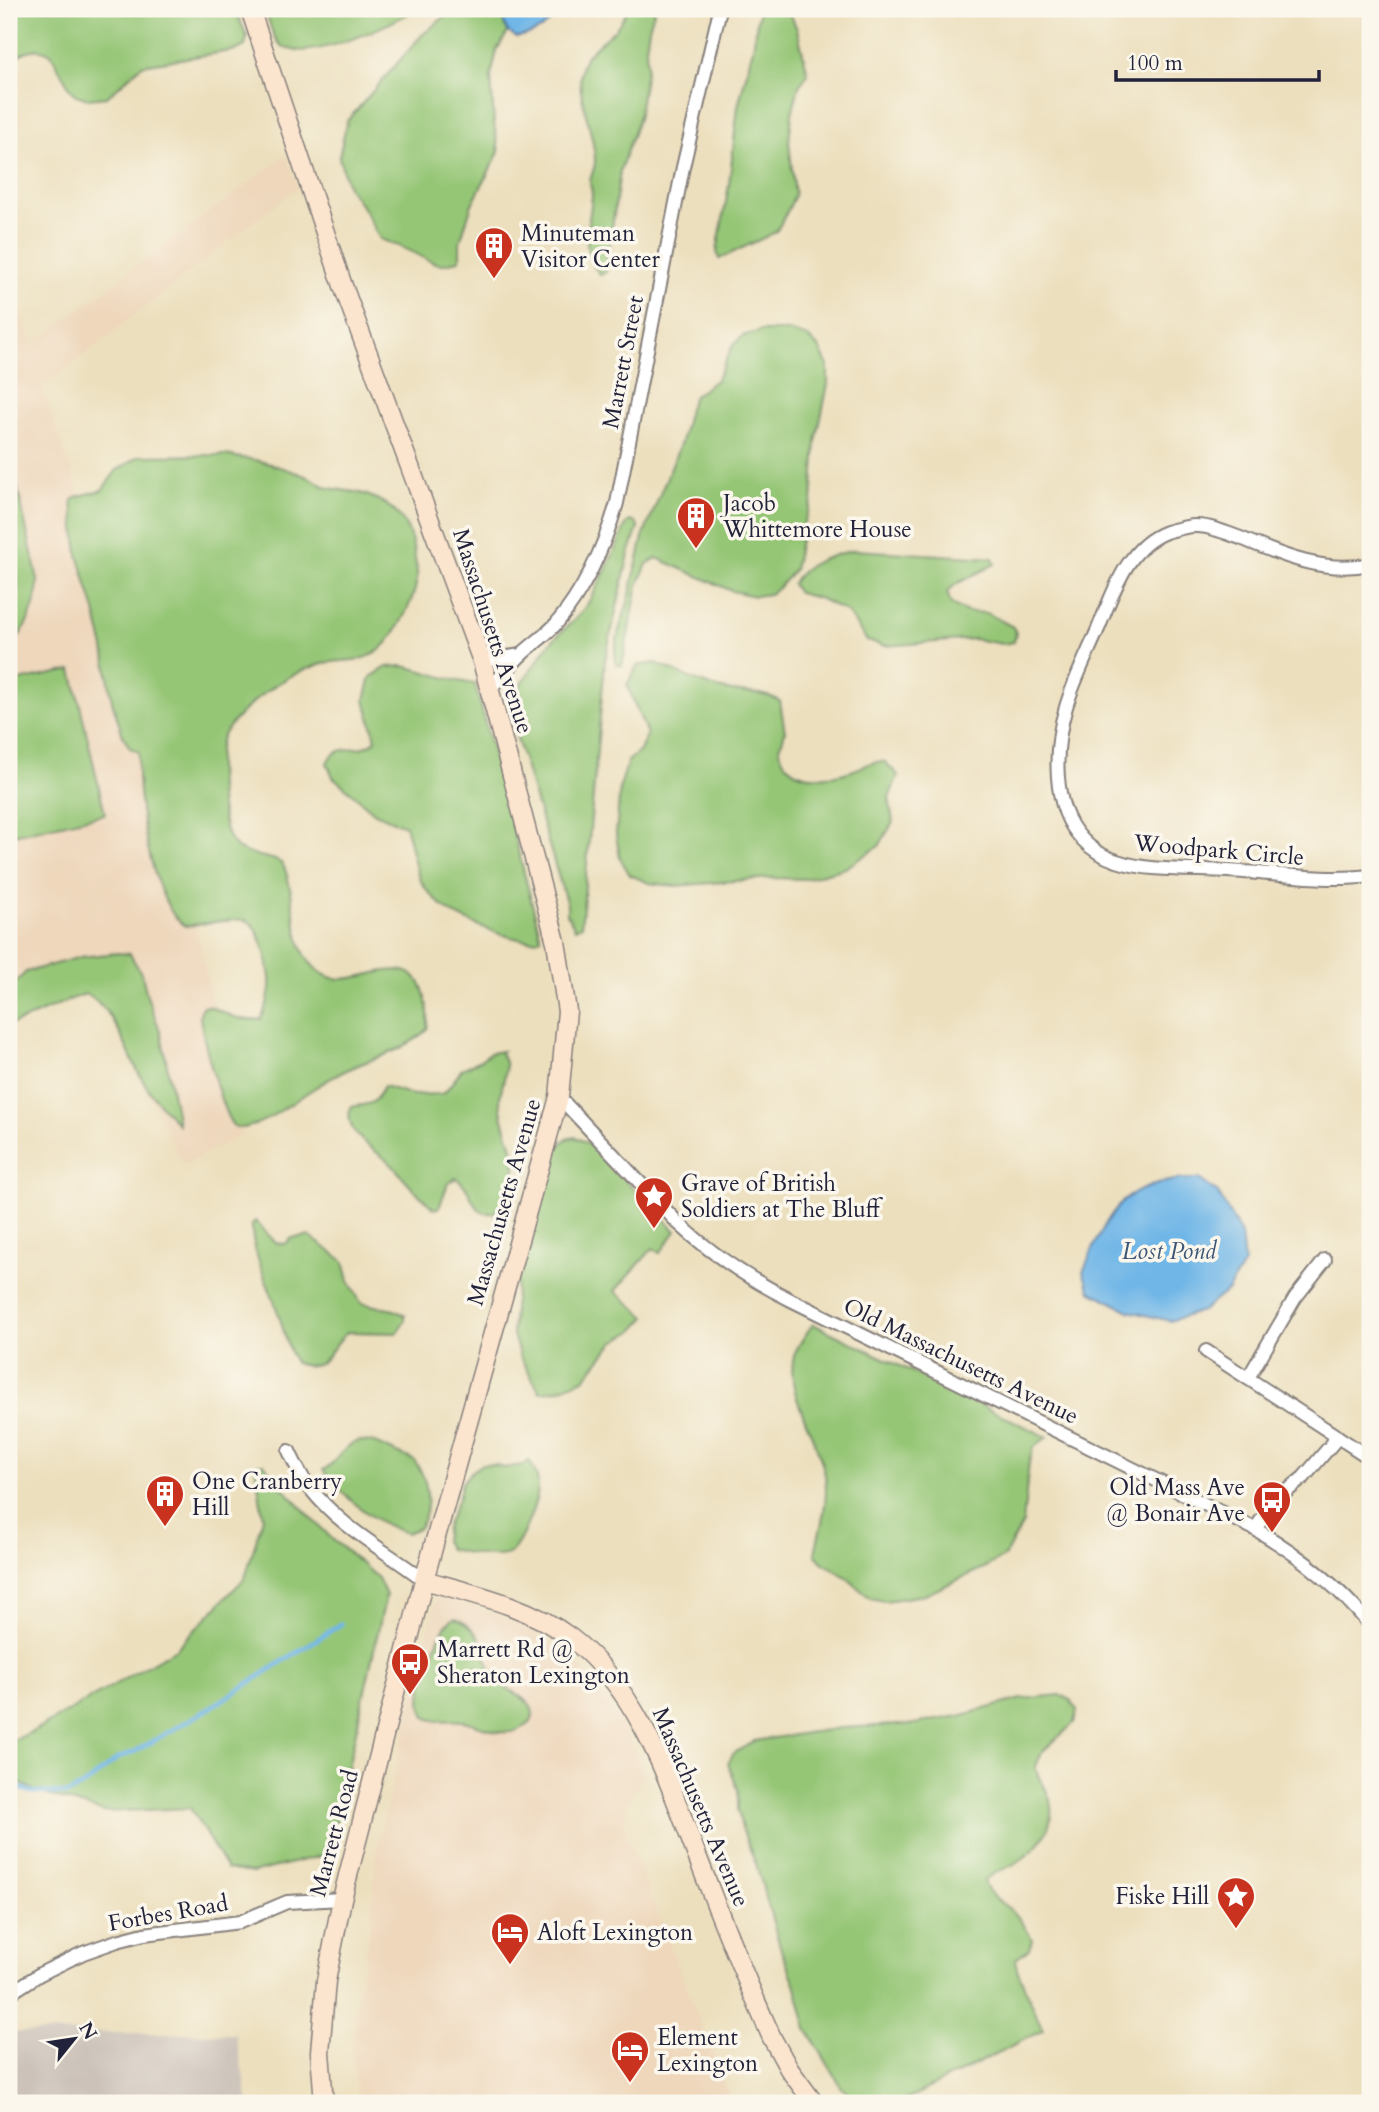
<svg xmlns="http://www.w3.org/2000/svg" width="1379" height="2112" viewBox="0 0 1379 2112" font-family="Cardo,serif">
	<rect width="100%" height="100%" fill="#fbf7ec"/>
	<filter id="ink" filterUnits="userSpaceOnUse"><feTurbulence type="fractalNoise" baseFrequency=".0143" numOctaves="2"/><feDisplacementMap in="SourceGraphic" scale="14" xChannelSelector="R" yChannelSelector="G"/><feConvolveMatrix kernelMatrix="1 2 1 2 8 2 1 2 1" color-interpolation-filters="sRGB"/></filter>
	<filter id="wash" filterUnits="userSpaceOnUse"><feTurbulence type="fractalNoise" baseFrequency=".00686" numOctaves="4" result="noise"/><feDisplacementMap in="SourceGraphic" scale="28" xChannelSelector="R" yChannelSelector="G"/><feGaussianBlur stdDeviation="1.57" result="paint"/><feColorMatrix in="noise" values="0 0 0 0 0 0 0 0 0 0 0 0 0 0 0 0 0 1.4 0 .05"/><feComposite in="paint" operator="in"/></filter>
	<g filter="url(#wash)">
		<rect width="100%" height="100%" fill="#ecdfbd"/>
		<g fill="#eed7bb">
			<polygon points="286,155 298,187 42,388 135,650 242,1135 183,1165 85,966 9,1005 9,284 33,344"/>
			<polygon points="437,1596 497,1614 517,1622 545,1639 581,1668 620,1720 645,1775 629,1799 623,1826 732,2103 358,2103 353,2057 356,2006 371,1922 376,1851"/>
		</g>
		<polygon fill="#ccc2b9" points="9,2032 235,2034 249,2103 9,2103"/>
		<g fill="#95c676" stroke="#5c7458" stroke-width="2">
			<path d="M9 9H235L247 36 245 46 237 50 142 65 107 97 88 99 76 95 70 89 51 54C36 44 21 52 9 63Z"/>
			<path d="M266 9H417C393 23 303 67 280 44 272 36 268 20 266 9Z"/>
			<path d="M454 9H498L508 32 497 50 491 77 494 124 499 152 472 204 460 242V259C438 270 431 261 412 252 402 247 391 243 380 239L364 209 348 187 339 157 347 121 421 36Z"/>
			<path d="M627 9H655L649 28 646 48 647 65 638 119 620 171 607 265 606 272 601 275C577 253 591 221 592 194 592 189 590 187 590 183 590 176 595 169 595 162 596 133 572 89 583 62 591 44 619 35 627 9Z"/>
			<polygon points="759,9 788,9 797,29 808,74 799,86 792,114 789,142 795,195 786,214 776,232 719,259 717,251 729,185 738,106 753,48"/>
			<polygon points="761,331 788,331 808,337 820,349 828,366 828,384 816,442 812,502 803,525 794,570 777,589 769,594 755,596 732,591 657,558 647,564 638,585 622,666 616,664 615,651 619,630 629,599 643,537 681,442 690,405 694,396 717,379 733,345 743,336"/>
			<path d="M9 451 38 580C37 607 27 629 9 649V612L18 587 17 574 9 540Z"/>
			<path d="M226 455C239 458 254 459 267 463 282 468 298 472 312 479 317 481 320 485 326 487 339 491 354 490 367 495 395 505 410 523 414 552 415 561 418 569 417 578 416 596 396 636 382 648 362 666 342 657 318 665 282 676 248 702 225 732 212 749 220 816 228 836 238 862 278 852 284 867 299 900 287 957 327 976 357 990 410 945 424 993 427 1005 430 1016 427 1029 408 1049 380 1056 356 1066 341 1072 327 1080 313 1089 298 1098 250 1137 234 1126 223 1119 201 1031 200 1015L202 1007 208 1006C227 1013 239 1023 261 1019 266 1009 269 999 270 988 272 974 261 922 244 920 231 918 200 925 185 926 152 907 133 788 139 752L130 748 123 736 112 701 104 648 95 611 78 555 72 501 76 497 102 490 117 470 140 456Z"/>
			<path d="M630 521 637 523 638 528 629 554 605 660 583 908 581 926 575 929 567 914V905L518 742C509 705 510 697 533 667 540 658 545 649 552 641 564 628 577 620 586 606 603 580 614 551 627 523Z"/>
			<path d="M853 550 993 558 995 564 956 584 947 592 951 604 967 612 987 613 1013 627 1016 633 1014 642 1002 644 974 639 885 646 867 641 847 612 821 599 798 593 792 584C805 562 830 556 853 550Z"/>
			<path d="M655 663C680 673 705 687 732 691 750 694 764 692 780 701L785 732 779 751C781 756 784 762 787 765 802 782 835 777 854 770 866 765 872 761 885 762L898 775 889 798 893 822 879 846 845 868 805 879 771 878 675 886 649 883 630 875 620 858 616 835 620 787 628 761 640 751 647 734 627 685 637 666Z"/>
			<path d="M403 666C427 671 450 681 475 684L541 938C525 948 460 920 445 908 438 902 427 892 422 883 412 865 412 845 405 826L375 813 333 777 327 763C337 741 363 755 376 740L365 700 371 677 387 667Z"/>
			<polygon points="72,670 105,814 9,836 9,683"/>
			<path d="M117 953 130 954 142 975 147 996 161 1033 178 1124C166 1111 152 1097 143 1081 126 1053 117 1010 86 994 59 1002 36 1017 9 1025V989L26 972 81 957Z"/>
			<path d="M502 1051 500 1053C512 1066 501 1083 500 1099 500 1122 513 1141 515 1163 516 1181 505 1200 495 1213 470 1217 474 1188 456 1178L448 1184 439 1207 435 1209C418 1196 407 1181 393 1166 377 1149 341 1135 351 1107 374 1102 371 1108 384 1086L413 1095 441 1094 446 1091 462 1069 479 1061 490 1053Z"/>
			<polygon points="575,1137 589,1144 676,1231 660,1253 653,1248 615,1291 646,1317 633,1331 614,1342 584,1379 557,1390 540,1392 520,1357 512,1332 517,1278 554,1151 566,1139"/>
			<path d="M255 1221 276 1243 285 1244 292 1238 309 1236 344 1261 349 1281 361 1303 394 1310 405 1315V1320L397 1333 348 1332C325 1350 330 1374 295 1363 286 1346 284 1328 277 1310 269 1285 251 1251 252 1225Z"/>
			<path d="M813 1324 1047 1437 1033 1448 1029 1462 1023 1523 1004 1557 983 1568 925 1595 885 1601 870 1598 846 1577 822 1562 815 1554C820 1527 829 1503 825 1475 819 1437 784 1395 794 1356 798 1344 806 1334 813 1324Z"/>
			<path d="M360 1441 372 1442 414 1460C428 1478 433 1508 419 1528L406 1533C372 1522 345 1498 323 1470 338 1463 341 1445 360 1441Z"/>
			<path d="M529 1461C535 1469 538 1477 538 1486 538 1500 521 1547 508 1554 496 1559 462 1552 449 1549L444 1541 446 1528 458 1499 462 1483 471 1472 482 1464 496 1465 504 1468 523 1465Z"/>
			<polygon points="264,1463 275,1480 332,1539 378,1578 386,1595 329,1854 252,1873 227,1869 190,1808 104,1812 35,1791 9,1777 9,1742 34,1731 176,1649 245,1578 263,1517 255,1465"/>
			<path d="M455 1618C491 1633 477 1657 499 1682 509 1693 533 1698 533 1715 533 1722 529 1724 524 1727 501 1741 485 1724 462 1721 449 1719 438 1724 425 1717 423 1712 421 1706 421 1700 422 1683 439 1623 455 1618Z"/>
			<path d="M1060 1695 1070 1700 1077 1710 1074 1723 1042 1752 1035 1768C1038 1776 1042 1781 1045 1788 1061 1817 1044 1846 1017 1862 1006 1870 994 1871 984 1881 990 1900 1004 1902 1017 1916 1023 1923 1028 1932 1032 1940L1029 1949 1015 1960 1018 1972 1043 2030 899 2103H857L842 2088 807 2029 795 1983 782 1953 756 1864 742 1829 738 1811V1789L728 1763 733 1754 754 1741 840 1728 914 1724 959 1716 1021 1699Z"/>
		</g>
		<g fill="#70b6e7" stroke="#496c91" stroke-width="2">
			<path d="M498 9H559C548 27 537 34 516 37L508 32Z"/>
			<path d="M1179 1179H1199L1218 1193 1241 1234 1244 1263 1228 1290 1202 1311 1170 1321 1129 1311 1090 1291 1083 1272C1093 1248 1109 1207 1133 1194 1147 1186 1163 1182 1179 1179Z"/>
		</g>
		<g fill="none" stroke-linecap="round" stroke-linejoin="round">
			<polyline stroke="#70b6e7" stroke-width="4.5" points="9,1785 32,1792 68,1794 87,1783 117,1759 136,1751 210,1708 341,1624"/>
		</g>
	</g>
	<g filter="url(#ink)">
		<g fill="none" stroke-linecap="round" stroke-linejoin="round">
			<defs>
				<g id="minor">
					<path d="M1370 564C1326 574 1283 556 1243 539 1229 534 1211 526 1197 526 1188 525 1174 530 1166 532 1126 547 1113 594 1098 629 1087 655 1074 680 1066 707 1054 747 1051 807 1082 839 1091 849 1104 857 1117 861 1149 872 1194 869 1228 871 1275 873 1323 882 1370 876"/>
					<polyline points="482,661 521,655"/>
					<path d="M490 689C501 677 511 664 523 653 534 643 546 635 556 624 586 589 604 547 617 503L683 167 720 9"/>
					<path d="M559 1097 677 1222C711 1254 749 1279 791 1300L1255 1529C1298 1554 1338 1586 1370 1625"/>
					<polyline points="1206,1351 1370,1458"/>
					<polyline points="1248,1378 1295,1298 1325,1260"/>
					<path d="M289 1451C295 1464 301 1477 310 1488 340 1527 386 1551 424 1580"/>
					<polyline points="1255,1529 1275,1501 1304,1477 1338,1437"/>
					<polyline points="9,1994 40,1974 83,1953 117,1941 144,1934 240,1922 287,1902 342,1899"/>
				</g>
				<g id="secondary">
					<polyline points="250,9 343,286 482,661 556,942 567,1011 559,1097 424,1580 342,1899 326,1981 320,2052 324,2103"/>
					<path d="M424 1580C474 1594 529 1606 571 1638 642 1693 668 1782 699 1861 722 1921 746 1980 772 2038L789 2069 814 2103"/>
				</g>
			</defs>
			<use href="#minor" stroke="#87807c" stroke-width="16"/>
			<use href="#secondary" stroke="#87807c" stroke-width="21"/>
			<use href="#minor" stroke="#fff" stroke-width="12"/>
			<use href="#secondary" stroke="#fce5cf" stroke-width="18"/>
		</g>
	</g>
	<defs>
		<symbol id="building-pin" viewBox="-11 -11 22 30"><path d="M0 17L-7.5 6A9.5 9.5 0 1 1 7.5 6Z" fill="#c8321e" stroke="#fbf7ec"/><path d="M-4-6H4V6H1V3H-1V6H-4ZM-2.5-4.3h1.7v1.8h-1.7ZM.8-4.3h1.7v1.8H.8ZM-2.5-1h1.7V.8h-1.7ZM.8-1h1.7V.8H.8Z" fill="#fff"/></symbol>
		<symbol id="sight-pin" viewBox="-11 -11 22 30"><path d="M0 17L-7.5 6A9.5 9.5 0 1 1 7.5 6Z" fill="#c8321e" stroke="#fbf7ec"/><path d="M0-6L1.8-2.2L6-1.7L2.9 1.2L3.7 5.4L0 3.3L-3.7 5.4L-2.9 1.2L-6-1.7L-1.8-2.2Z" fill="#fff"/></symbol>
		<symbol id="bus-pin" viewBox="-11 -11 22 30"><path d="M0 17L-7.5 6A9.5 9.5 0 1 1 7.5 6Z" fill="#c8321e" stroke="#fbf7ec"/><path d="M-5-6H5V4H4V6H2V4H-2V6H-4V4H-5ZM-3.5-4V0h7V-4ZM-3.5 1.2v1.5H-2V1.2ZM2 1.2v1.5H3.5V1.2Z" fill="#fff"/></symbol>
		<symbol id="hotel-pin" viewBox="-11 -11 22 30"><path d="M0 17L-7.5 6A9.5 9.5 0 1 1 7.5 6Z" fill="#c8321e" stroke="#fbf7ec"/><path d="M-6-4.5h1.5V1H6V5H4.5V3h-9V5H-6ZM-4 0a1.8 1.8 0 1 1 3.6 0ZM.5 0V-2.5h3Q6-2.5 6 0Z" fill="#fff"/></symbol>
	</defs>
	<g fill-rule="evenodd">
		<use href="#building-pin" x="472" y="224" width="44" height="60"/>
		<use href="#building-pin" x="674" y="494" width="44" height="60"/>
		<use href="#sight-pin" x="632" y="1174" width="44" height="60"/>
		<use href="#building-pin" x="143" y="1472" width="44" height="60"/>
		<use href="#bus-pin" x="1250" y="1478" width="44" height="60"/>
		<use href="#bus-pin" x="388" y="1640" width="44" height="60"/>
		<use href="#sight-pin" x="1214" y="1874" width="44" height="60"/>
		<use href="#hotel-pin" x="488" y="1910" width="44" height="60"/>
		<use href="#hotel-pin" x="608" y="2028" width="44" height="60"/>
	</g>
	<g text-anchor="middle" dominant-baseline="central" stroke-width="7" stroke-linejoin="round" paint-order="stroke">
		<g font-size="23" fill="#22223b" stroke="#fbf7ec" text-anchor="start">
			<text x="521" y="233">Minuteman<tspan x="521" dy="26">Visitor Center</tspan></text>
			<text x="723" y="503">Jacob<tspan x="723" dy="26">Whittemore House</tspan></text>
			<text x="681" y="1183">Grave of British<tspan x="681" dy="26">Soldiers at The Bluff</tspan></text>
			<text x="192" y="1481">One Cranberry<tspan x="192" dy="26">Hill</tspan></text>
			<text x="1245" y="1487" text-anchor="end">Old Mass Ave<tspan x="1245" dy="26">@ Bonair Ave</tspan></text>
			<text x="437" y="1649">Marrett Rd @<tspan x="437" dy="26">Sheraton Lexington</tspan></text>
			<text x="1209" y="1896" text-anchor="end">Fiske Hill</text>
			<text x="537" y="1932">Aloft Lexington</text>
			<text x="657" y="2037">Element<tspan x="657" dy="26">Lexington</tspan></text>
		</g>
		<g font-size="23" fill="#22223b" stroke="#fbf7ec">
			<text transform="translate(623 362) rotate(-79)">Marrett Street</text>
			<text transform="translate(493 631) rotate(72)">Massachusetts Avenue</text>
			<text transform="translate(1219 850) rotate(5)">Woodpark Circle</text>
			<text transform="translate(504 1202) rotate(-74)">Massachusetts Avenue</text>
			<text transform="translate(961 1361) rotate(26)">Old Massachusetts Avenue</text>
			<text transform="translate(701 1807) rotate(67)">Massachusetts Avenue</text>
			<text transform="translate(334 1833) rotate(-75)">Marrett Road</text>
			<text transform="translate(168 1913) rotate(-10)">Forbes Road</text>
		</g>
		<g font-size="24" font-style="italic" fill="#3d5677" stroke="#fbf7ec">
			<text x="1169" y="1251">Lost Pond</text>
		</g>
	</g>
	<rect width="1379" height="2112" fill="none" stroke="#fbf7ec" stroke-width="35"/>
	<g transform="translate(74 2039) rotate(60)" stroke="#fbf7ec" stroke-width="5" paint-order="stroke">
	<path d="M0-5L12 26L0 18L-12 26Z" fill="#22223b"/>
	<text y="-10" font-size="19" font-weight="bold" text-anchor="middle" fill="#22223b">N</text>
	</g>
	<path d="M1116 70v10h203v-10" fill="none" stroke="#22223b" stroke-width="3.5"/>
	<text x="1127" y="70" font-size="21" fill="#22223b" stroke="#fbf7ec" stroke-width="5" paint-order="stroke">100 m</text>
</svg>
